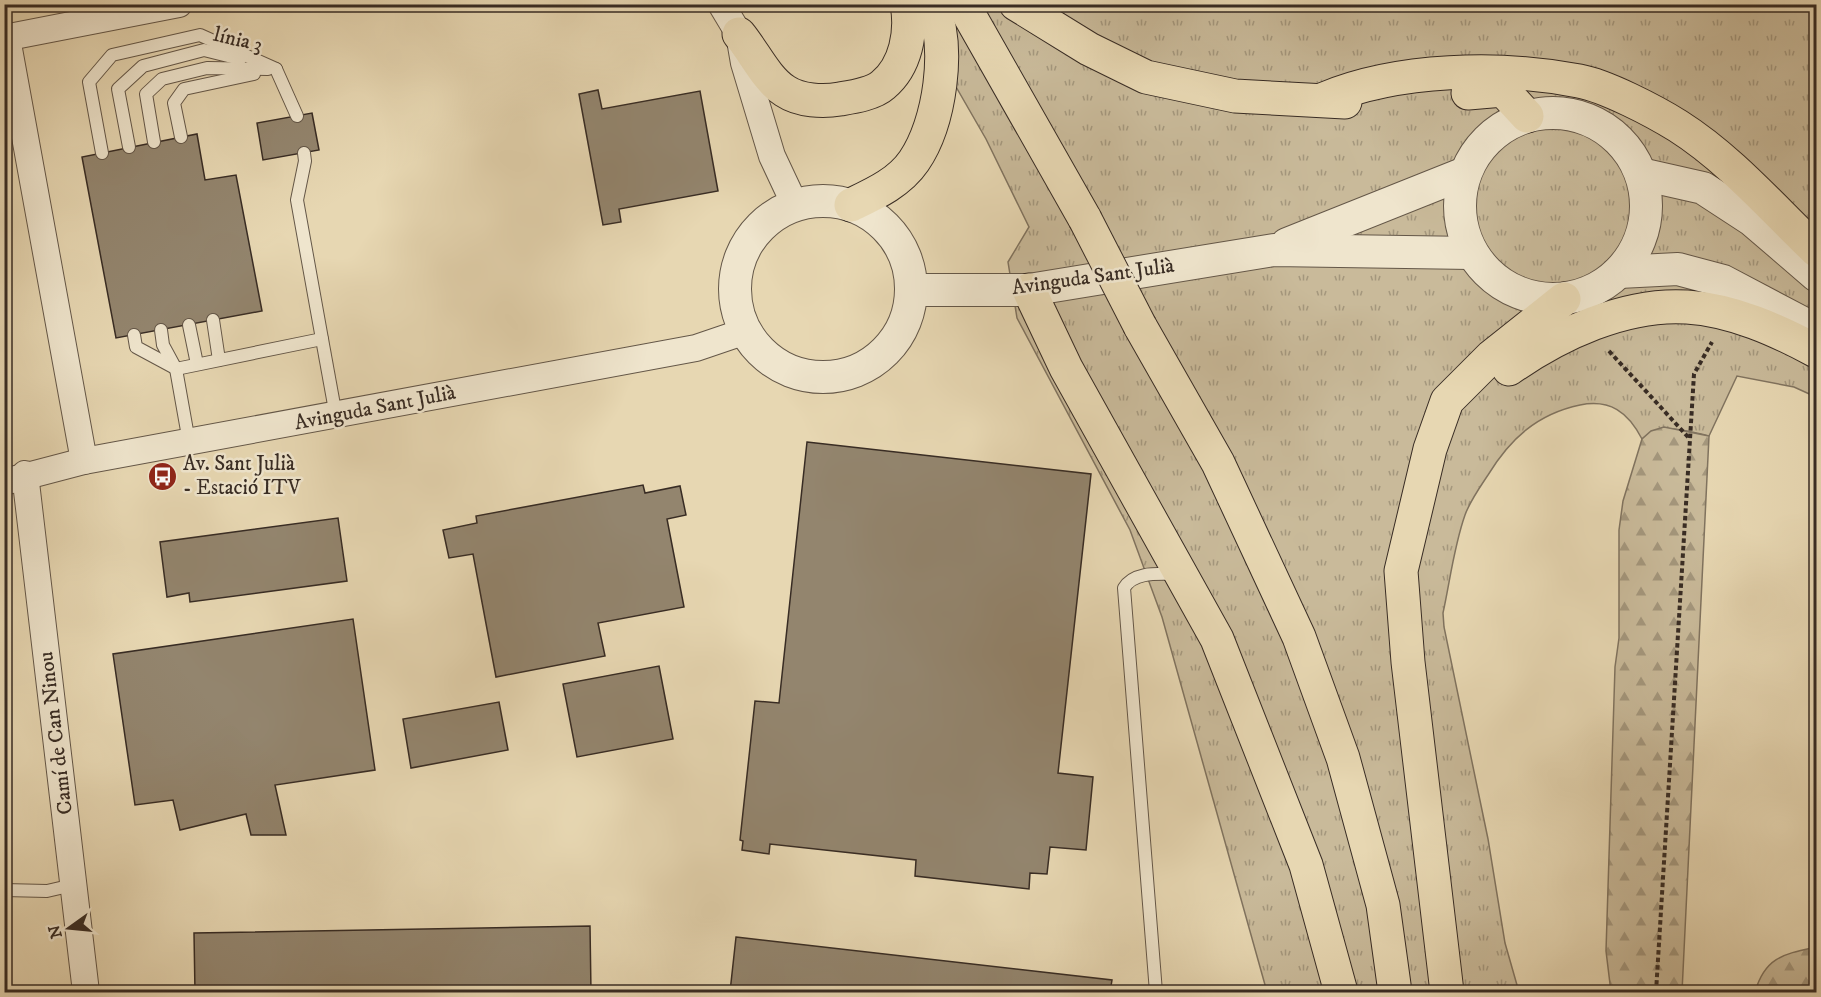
<svg xmlns="http://www.w3.org/2000/svg" width="1821" height="997" viewBox="0 0 1821 997" font-family="'IM FELL DW Pica',serif">
	<defs>
		<pattern id="grass-tufts" width="24" height="20" patternUnits="userSpaceOnUse" patternTransform="scale(1.5)"><rect width="24" height="20" fill="#c9ba9a"/><path d="M3 7l-1-3M5 7V3M7 7l1-3M15 17l-1-3M17 17v-4M19 17l1-3" fill="none" stroke="#a4977d"/></pattern>
		<pattern id="forest-firs" width="22" height="20" patternUnits="userSpaceOnUse" patternTransform="scale(1.5)"><rect width="22" height="20" fill="#c9ba9a"/><path d="M5 1l3.5 6h-7zM16 11l3.5 6h-7z" fill="#a4977d"/></pattern>
	</defs>
	<rect width="100%" height="100%" fill="#e7d7b2"/>
	<filter id="stains"><feTurbulence type="fractalNoise" baseFrequency=".00333" numOctaves="4"/><feColorMatrix values="0 0 0 0 .2 0 0 0 0 .09 0 0 0 0 .02 0 0 0 .5 -.17"/></filter>
	<radialGradient id="worn" r=".72"><stop offset=".6" stop-color="#630" stop-opacity="0"/><stop offset="1" stop-color="#630" stop-opacity=".3"/></radialGradient>
	<path fill="url(#grass-tufts)" stroke="#80735f" stroke-width="1.5" d="M909 5H1816V397L1794 387 1737 376 1709 436C1685 431 1662 421 1642 439 1628 412 1610 399 1580 405 1537 414 1510 439 1488 475 1480 487 1470 501 1465 515 1454 546 1450 581 1443 613L1444 627 1488 839 1505 943 1519 992H1267L1162 617 1130 530 1017 318 1008 262 1029 227 986 139Z"/>
	<g fill="url(#forest-firs)" stroke="#80735f" stroke-width="1.5">
		<polygon points="1664,427 1709,436 1682,992 1611,992 1606,951 1615,667 1619,638 1619,530 1623,501 1642,439 1651,431"/>
		<path d="M1816 947V992H1755C1765 957 1784 954 1816 947Z"/>
	</g>
	<g fill="#93856e" stroke="#382c24" stroke-width="1.5">
		<polygon points="598,90 602,109 700,91 718,191 619,209 621,222 603,225 579,94"/>
		<polygon points="312,113 319,150 263,160 257,123"/>
		<polygon points="197,134 205,180 236,175 262,311 116,338 82,157"/>
		<polygon points="807,442 1091,474 1058,773 1093,777 1086,850 1050,847 1047,874 1030,873 1029,889 915,876 916,860 770,844 769,854 742,850 743,841 740,840 755,701 779,703"/>
		<polygon points="643,485 645,493 680,486 686,515 667,519 684,607 598,623 605,656 496,677 473,554 449,558 443,530 477,523 476,516"/>
		<polygon points="338,518 347,581 190,602 189,593 167,597 160,542"/>
		<polygon points="353,619 375,770 275,785 286,835 251,835 246,814 180,830 173,800 135,805 113,654"/>
		<polygon points="659,666 673,739 577,757 563,684"/>
		<polygon points="499,702 508,750 411,768 403,719"/>
		<polygon points="590,926 591,992 195,992 194,933"/>
		<polygon points="736,937 1112,980 1110,992 730,992"/>
	</g>
	<g fill="none" stroke-linecap="round" stroke-linejoin="round">
		<defs>
			<g id="service">
				<polyline points="276,69 297,116"/>
				<polyline points="181,137 174,103 184,89 254,74"/>
				<polyline points="154,142 146,94 162,79 207,68 268,69"/>
				<polyline points="129,147 118,89 143,66 204,50 240,59"/>
				<polyline points="102,153 89,82 112,55 200,35 276,69"/>
				<polyline points="213,320 219,360"/>
				<polyline points="189,325 197,364"/>
				<polyline points="161,330 163,345 176,369 189,442"/>
				<polyline points="134,335 136,347 175,368"/>
				<polyline points="322,339 336,416"/>
				<polyline points="176,369 322,339 297,200 305,161 304,153"/>
				<polyline points="4,890 47,891 73,885"/>
				<path d="M1156 992 1124 588C1134 571 1159 574 1177 574"/>
			</g>
			<g id="minor">
				<polyline points="721,4 739,34 744,63 772,156 795,205"/>
				<polyline points="4,38 179,4"/>
				<polyline points="7,38 84,461"/>
				<polyline points="25,474 86,992"/>
				<polyline points="4,482 84,461 696,348 746,331"/>
			</g>
			<g id="tertiary">
				<circle cx="1553" cy="206" r="93"/>
				<polyline points="1641,174 1703,188 1752,220 1816,275"/>
				<circle cx="823" cy="289" r="88"/>
				<polyline points="1287,244 1465,173"/>
				<polyline points="1619,272 1678,269 1723,281 1816,330"/>
				<polyline points="912,290 1029,290 1274,250 1471,253"/>
			</g>
			<g id="trunk">
				<polyline points="963,4 1085,219"/>
				<polyline points="1016,4 1089,49 1146,77 1235,96 1345,102"/>
				<path d="M739 34C754 52 766 79 785 91 800 101 823 102 840 99 852 97 873 94 883 85 906 66 912 32 907 4"/>
				<polyline points="1468,93 1503,90 1527,116"/>
				<path d="M1324 99C1397 68 1501 66 1579 81 1606 86 1654 111 1678 126 1730 159 1772 208 1816 250"/>
				<path d="M851 205C874 194 899 183 914 161 940 123 951 47 932 4"/>
				<polyline points="1029,290 1066,368 1217,639 1306,865 1341,992"/>
				<polyline points="1140,326 1218,463 1299,637 1343,758 1383,905 1395,992"/>
				<path d="M1509 369C1559 334 1625 303 1687 307 1733 310 1777 330 1816 351"/>
				<polyline points="1447,992 1408,662 1401,571 1430,449 1447,401 1491,357 1564,299"/>
			</g>
		</defs>
		<use href="#service" stroke="#645748" stroke-width="14"/>
		<use href="#minor" stroke="#645748" stroke-width="28"/>
		<use href="#tertiary" stroke="#645748" stroke-width="34"/>
		<use href="#trunk" stroke="#382c24" stroke-width="35"/>
		<g stroke="#382c24" stroke-width="4" stroke-dasharray="4.5 3" stroke-linecap="butt">
			<polyline points="1609,351 1689,438"/>
			<polyline points="1656,992 1694,374 1712,342"/>
		</g>
		<use href="#service" stroke="#efe5cd" stroke-width="12"/>
		<use href="#minor" stroke="#efe5cd" stroke-width="26"/>
		<use href="#tertiary" stroke="#efe5cd" stroke-width="32"/>
		<use href="#trunk" stroke="#e7d7b2" stroke-width="33"/>
		<defs>
			<polyline id="trunk-bridge" points="1085,219 1140,326"/>
		</defs>
		<use href="#trunk-bridge" stroke="#382c24" stroke-width="35" stroke-linecap="butt"/>
		<use href="#trunk-bridge" stroke="#e7d7b2" stroke-width="33"/>
	</g>
	<defs>
		<symbol id="bus-disc" viewBox="-11 -11 22 22"><circle r="9.5" fill="#8f2418" stroke="#efe5cd"/><path d="M-5-6H5V4H4V6H2V4H-2V6H-4V4H-5ZM-3.5-4V0h7V-4ZM-3.5 1.2v1.5H-2V1.2ZM2 1.2v1.5H3.5V1.2Z" fill="#fff"/></symbol>
	</defs>
	<g fill-rule="evenodd">
		<use href="#bus-disc" x="146" y="460" width="33" height="33"/>
	</g>
	<g text-anchor="middle" dominant-baseline="central" stroke-width="5" stroke-linejoin="round" paint-order="stroke">
		<g font-size="21" fill="#382c24" stroke="#efe5cd">
			<text transform="translate(238 40) rotate(13)">línia 3</text>
			<text transform="translate(1093 277) rotate(-8)">Avinguda Sant Julià</text>
			<text transform="translate(375 408) rotate(-11)">Avinguda Sant Julià</text>
			<text transform="translate(56 733) rotate(-97)">Camí de Can Ninou</text>
		</g>
		<g font-size="21" fill="#382c24" stroke="#efe5cd" text-anchor="start">
			<text x="183" y="464">Av. Sant Julià<tspan x="183" dy="24">- Estació ITV</tspan></text>
		</g>
	</g>
	<rect width="1821" height="997" fill="none" stroke="#e7d7b2" stroke-width="24"/>
	<rect x="6" y="6" width="1809" height="985" fill="none" stroke="#382c24" stroke-width="3"/>
	<rect x="12" y="12" width="1797" height="973" fill="none" stroke="#382c24" stroke-width="1.5"/>
	<g transform="translate(69 928) rotate(255)" stroke="#efe5cd" stroke-width="4.5" paint-order="stroke">
	<path d="M0-4.5L10 22L0 15L-10 22Z" fill="#382c24"/>
	<text y="-9" font-size="16" font-weight="bold" text-anchor="middle" fill="#382c24">N</text>
	</g>
	<rect width="100%" height="100%" filter="url(#stains)"/>
	<rect width="100%" height="100%" fill="url(#worn)"/>
</svg>
